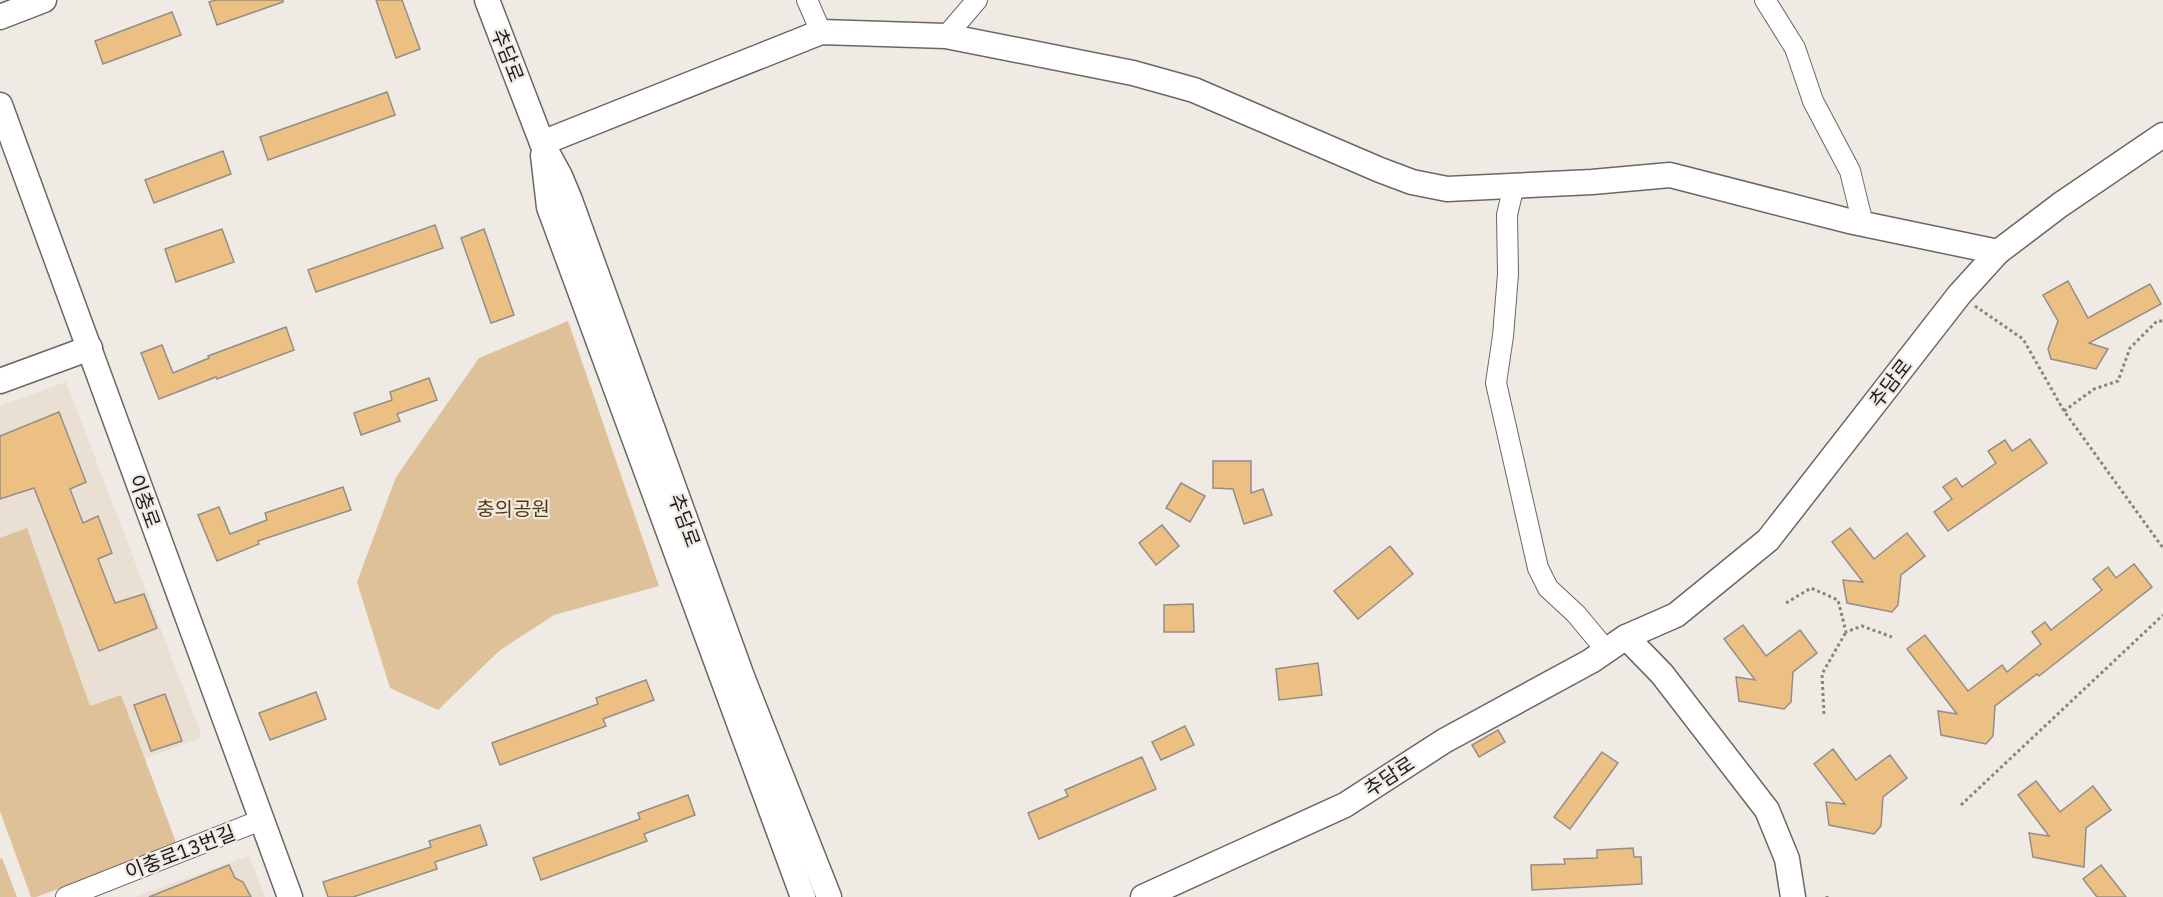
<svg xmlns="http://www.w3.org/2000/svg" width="2163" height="897" viewBox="0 0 2163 897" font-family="'IBM Plex Sans','Noto Sans KR',sans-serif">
	<rect width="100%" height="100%" fill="#efeae4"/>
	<g fill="#e9dfd3">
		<polygon points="66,382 202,737 145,759 121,696 0,740 0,406"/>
		<polygon points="249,856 265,897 135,897"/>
	</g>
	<g fill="#dec199">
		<polygon points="568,321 659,586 554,615 499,651 438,710 390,688 357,582 396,477 479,358"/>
		<polygon points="27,528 90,706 121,695 177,845 36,897 31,897 0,811 0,538"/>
		<polygon points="2,858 17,897 0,897 0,859"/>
	</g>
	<g fill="#ecc083" stroke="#938e89" stroke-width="1.5">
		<polygon points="216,0 283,0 283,2 217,25 209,2"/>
		<polygon points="376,0 402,0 420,49 396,58"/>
		<polygon points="172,12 181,35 103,64 95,41"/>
		<polygon points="387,92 395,115 268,160 260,137"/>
		<polygon points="223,151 231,174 154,203 145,180"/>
		<polygon points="435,225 443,248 316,292 308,270"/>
		<polygon points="222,229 234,262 176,282 165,249"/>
		<polygon points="484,229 514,315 491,323 461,238"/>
		<polygon points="2068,281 2088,318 2150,284 2161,304 2089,343 2108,349 2096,369 2051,359 2048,349 2058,321 2043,295"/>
		<polygon points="286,327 294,350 217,379 216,377 159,399 141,353 162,345 173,373 209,358 208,356"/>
		<polygon points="429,378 437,400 397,414 400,421 361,435 354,413 392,400 390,392"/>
		<polygon points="59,412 86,482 70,489 83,523 98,516 112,553 98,559 115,603 144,594 157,628 99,651 34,488 0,499 0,436"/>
		<polygon points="2030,439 2047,463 1948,531 1934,512 1952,499 1943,487 1956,478 1962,487 1996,463 1988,451 2005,440 2012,451"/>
		<polygon points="1213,461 1251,461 1251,493 1263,489 1272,515 1244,524 1233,489 1213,488"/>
		<polygon points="1181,483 1205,496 1190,522 1166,508"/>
		<polygon points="343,487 351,510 258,541 259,544 217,561 198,515 219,507 230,534 267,520 265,513"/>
		<polygon points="1162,525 1179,546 1156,565 1139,543"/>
		<polygon points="1850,528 1874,559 1907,533 1925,556 1901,575 1898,605 1892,612 1847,603 1843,580 1863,582 1832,542"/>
		<polygon points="1390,546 1413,574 1358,619 1334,591"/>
		<polygon points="2134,564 2152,587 2039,676 2037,674 1995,706 1993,736 1986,744 1941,735 1938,711 1957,714 1907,649 1925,635 1968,691 2002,665 2007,672 2041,644 2032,632 2045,622 2051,630 2102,590 2093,579 2108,567 2116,578"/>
		<polygon points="1193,604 1194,632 1164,632 1164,605"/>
		<polygon points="1743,625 1766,656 1800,630 1817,653 1793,672 1791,702 1784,709 1739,701 1736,677 1755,680 1724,639"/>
		<polygon points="1318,663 1322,695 1279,700 1276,669"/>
		<polygon points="646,680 654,700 603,719 606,726 500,765 492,743 598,704 596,698"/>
		<polygon points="316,692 326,719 270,740 259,713"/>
		<polygon points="165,694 182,741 151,751 134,705"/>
		<polygon points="1185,726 1194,745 1161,760 1152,742"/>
		<polygon points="1498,730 1505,742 1479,757 1472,745"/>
		<polygon points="1833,749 1856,780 1890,755 1907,778 1883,797 1881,826 1874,834 1829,825 1826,802 1845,804 1814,764"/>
		<polygon points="1602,752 1618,763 1570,829 1554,817"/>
		<polygon points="1142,757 1156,789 1039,839 1028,813 1068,796 1065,790"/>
		<polygon points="2036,781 2060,812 2093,786 2111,810 2086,828 2084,867 2033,857 2029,833 2049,836 2018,795"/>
		<polygon points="688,795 695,815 644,834 647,841 541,880 533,858 640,819 638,813"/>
		<polygon points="480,825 487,845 435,862 437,869 353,897 328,897 323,882 431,847 429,841"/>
		<polygon points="1633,848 1634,857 1641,857 1642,884 1532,890 1531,865 1565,864 1564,859 1597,858 1597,850"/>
		<polygon points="229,865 235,878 243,882 251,897 149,897"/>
		<polygon points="2101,865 2126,897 2097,897 2083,879"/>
	</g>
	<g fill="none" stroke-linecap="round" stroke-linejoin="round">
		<defs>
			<g id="minor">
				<polyline points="807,0 821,32"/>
				<polyline points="1765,0 1795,48 1813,101 1850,171 1863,224"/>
				<polyline points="946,36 977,0"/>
				<polyline points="1514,185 1507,215 1508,274 1503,336 1496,383 1538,568 1548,588 1576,614 1606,650"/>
				<polyline points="66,897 261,820"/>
			</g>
			<g id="tertiary">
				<polyline points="487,0 542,143 560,176 570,200 743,679 829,897"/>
				<polyline points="0,17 44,0"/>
				<polyline points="0,105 290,897"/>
				<polyline points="542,143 821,32 946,36 1133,73 1194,90 1380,170 1412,182 1447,189 1592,182 1670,175 1849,221 1998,252"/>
				<polyline points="543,155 549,207 803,897"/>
				<polyline points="0,381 90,348"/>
				<polyline points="1626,637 1662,674 1767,810 1787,859 1793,897"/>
				<polyline points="1143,897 1345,805 1444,741 1591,661 1626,637 1676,615 1768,540 1959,295 1998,252 2060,205 2163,135"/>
			</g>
		</defs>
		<use href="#minor" stroke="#6c6762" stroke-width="22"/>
		<use href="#tertiary" stroke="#6c6762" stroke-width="27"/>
		<g stroke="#888581" stroke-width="3" stroke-dasharray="3 3" stroke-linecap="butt">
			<polyline points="1975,306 2023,339 2064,411 2163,548"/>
			<polyline points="2064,411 2094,389 2118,381 2130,348 2157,321 2163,321"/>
			<polyline points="1786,603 1811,588 1838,600 1846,632 1862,626 1892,637"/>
			<polyline points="1824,714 1822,674 1846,632"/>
			<polyline points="1961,805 2163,615"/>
			<polyline points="1827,896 1827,897"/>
		</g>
		<use href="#minor" stroke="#fff" stroke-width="20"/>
		<use href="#tertiary" stroke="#fff" stroke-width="24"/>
	</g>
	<g text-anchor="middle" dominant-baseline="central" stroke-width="4.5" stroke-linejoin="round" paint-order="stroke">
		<g font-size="20" fill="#1d1c1a" stroke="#efeae4">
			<text transform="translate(508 55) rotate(69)">추담로</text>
			<text transform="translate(1890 383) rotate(-52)">추담로</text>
			<text transform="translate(145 501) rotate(70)">이충로</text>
			<text transform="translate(685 520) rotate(70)">추담로</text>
			<text transform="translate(1389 776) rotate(-33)">추담로</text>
			<text transform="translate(180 852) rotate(-21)">이충로13번길</text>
		</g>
		<g font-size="20" fill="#563906" stroke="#efeae4">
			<text x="513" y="508">충의공원</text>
		</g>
	</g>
</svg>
